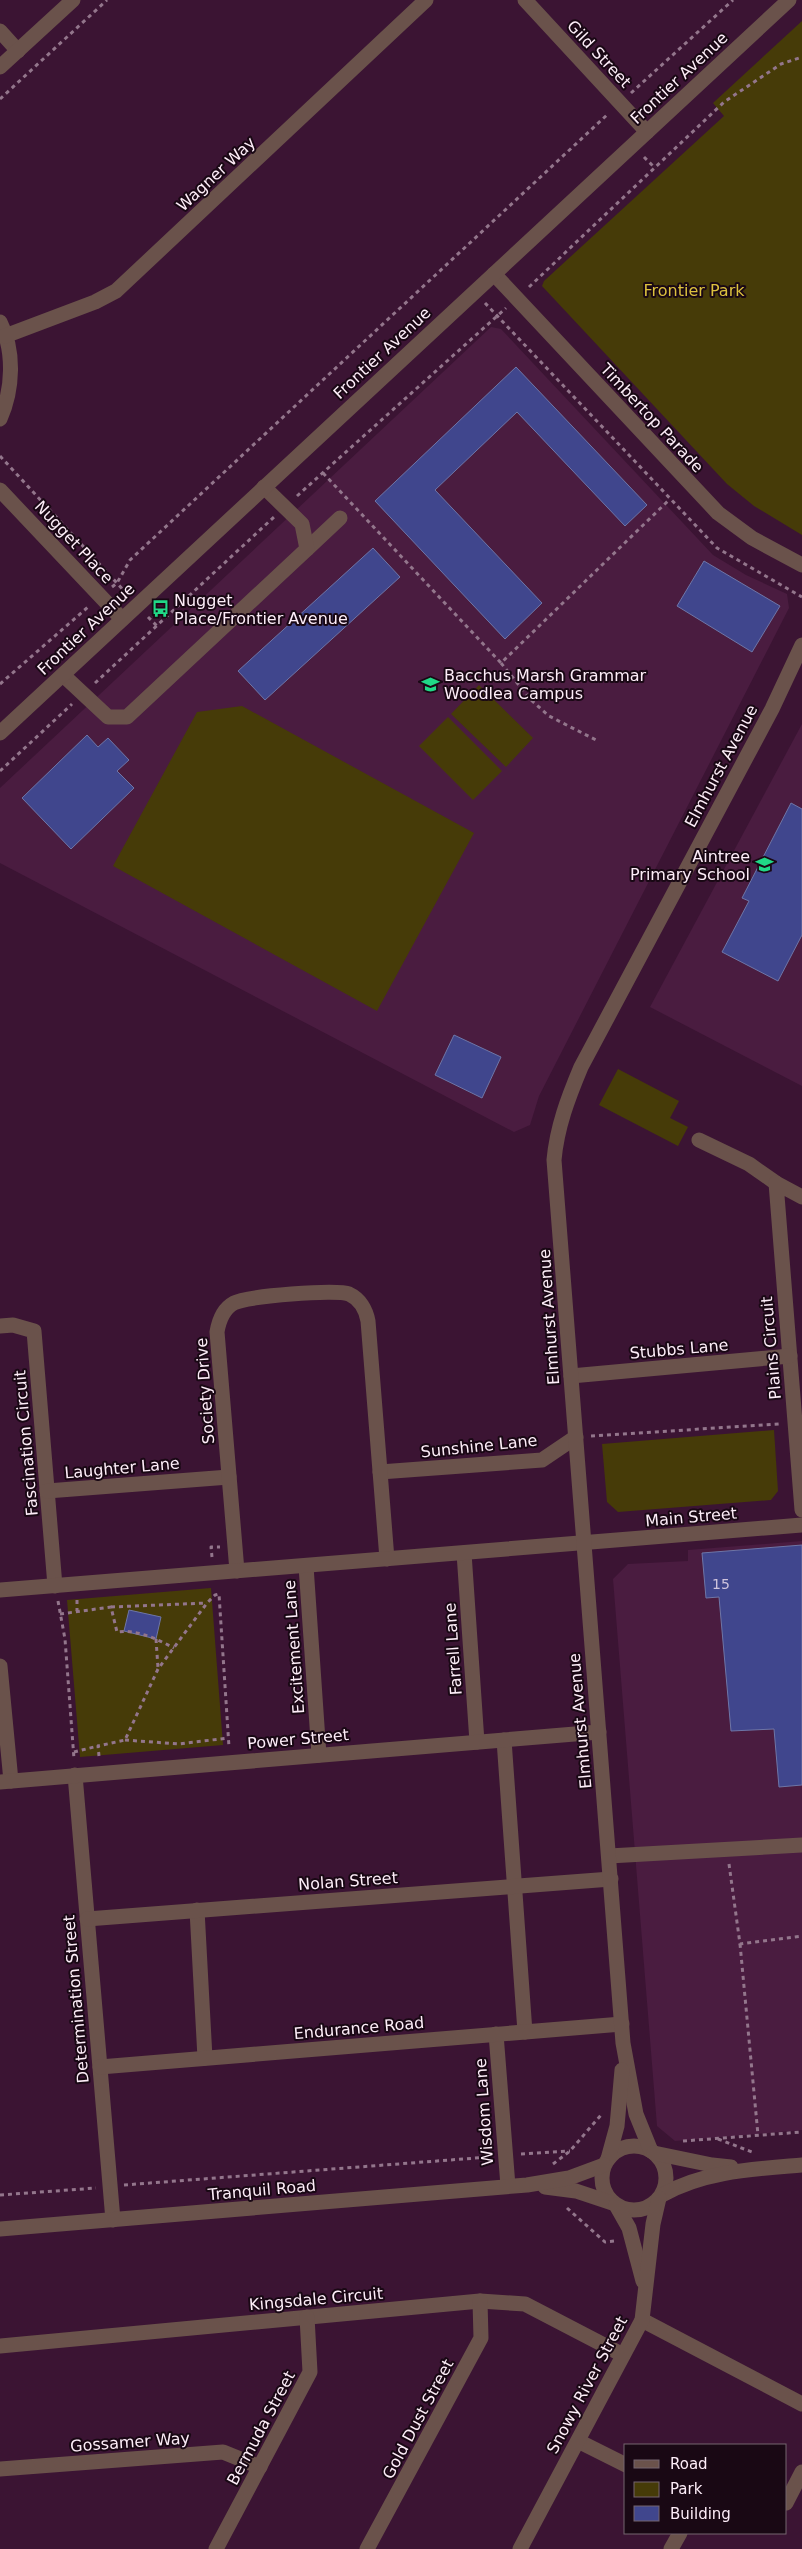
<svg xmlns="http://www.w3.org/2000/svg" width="802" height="2549" viewBox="0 0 802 2549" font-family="'DejaVu Sans',sans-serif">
	<rect width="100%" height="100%" fill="#3b1433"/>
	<g fill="#4a1c40">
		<polygon points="491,327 501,329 713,555 746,575 787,594 789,608 539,1096 530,1125 514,1132 0,863 0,788"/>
		<polygon points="802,724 802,1086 650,1007"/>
		<polygon points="802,1541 802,2130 675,2141 657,2126 613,1579 628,1564 688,1561 688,1550"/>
	</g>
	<g fill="#463b08">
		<polygon points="802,21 802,535 754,506 727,484 542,286 544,281 724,116 713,103"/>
		<polygon points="479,685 533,738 506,767 451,714"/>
		<polygon points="242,706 474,833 377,1011 113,866 197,712"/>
		<polygon points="448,717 502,771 473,800 419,746"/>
		<polygon points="618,1069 679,1101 670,1118 688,1127 678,1146 599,1105"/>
		<polygon points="774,1430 778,1491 771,1500 618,1512 607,1502 602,1444"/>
		<polygon points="211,1588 223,1745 80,1757 67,1600"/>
	</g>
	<g fill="#40468d" stroke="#6e76a7">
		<polygon points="516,367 647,505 625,526 517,412 435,490 542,603 505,639 375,501"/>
		<polygon points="373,548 400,577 265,700 238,671"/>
		<polygon points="704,561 780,606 752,652 677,606"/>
		<polygon points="87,735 98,747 108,738 129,760 117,771 134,788 71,849 22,798"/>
		<polygon points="791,803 802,809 802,935 778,981 722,952 749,901 742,898"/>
		<polygon points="454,1035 501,1057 482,1098 435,1075"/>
		<polygon points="802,1545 802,1785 779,1787 774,1729 731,1731 719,1597 706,1598 702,1553"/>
		<polygon points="129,1610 161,1617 156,1639 124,1631"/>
	</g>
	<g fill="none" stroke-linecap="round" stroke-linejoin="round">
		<g stroke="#93768c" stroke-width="3" stroke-dasharray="4 4" stroke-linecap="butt">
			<polyline points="631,93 733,0"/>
			<polyline points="0,99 107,0"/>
			<polyline points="644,157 654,167"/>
			<polyline points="529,287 724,102 781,64 802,57"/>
			<polyline points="485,303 717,548 802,597"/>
			<polyline points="0,456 127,594"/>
			<polyline points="323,473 501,663 670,499"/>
			<polyline points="297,496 506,308"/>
			<polyline points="112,587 117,583 130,560 608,114"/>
			<polyline points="148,617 157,626"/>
			<polyline points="501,663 531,700 549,716 596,740"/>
			<polyline points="95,683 274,517"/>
			<polyline points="0,684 88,607"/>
			<polyline points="0,771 72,704"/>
			<polyline points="591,1436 779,1424"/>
			<polyline points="212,1557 211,1547 220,1547"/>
			<polyline points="77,1600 77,1611"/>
			<polyline points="58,1601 65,1639 74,1759"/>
			<polyline points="111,1607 207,1603"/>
			<path d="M60 1614 111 1607 117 1632C136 1629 157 1639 174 1648"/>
			<polyline points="156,1639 158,1668"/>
			<polyline points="125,1740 179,1744 228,1738"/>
			<polyline points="74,1752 98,1746"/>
			<polyline points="99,1756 98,1746 125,1740 158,1669 207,1603 215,1595 219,1594 229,1747"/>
			<polyline points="729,1864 740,1944 802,1936"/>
			<polyline points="740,1944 758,2135"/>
			<polyline points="718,2139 752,2152"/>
			<polyline points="683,2141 802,2132"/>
			<polyline points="521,2154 570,2151"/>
			<polyline points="553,2164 570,2151 601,2115"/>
			<polyline points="124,2185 489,2157"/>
			<polyline points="0,2195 96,2188"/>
			<polyline points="567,2208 605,2242 615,2241"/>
		</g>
		<g stroke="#6a524b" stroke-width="15">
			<polyline points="525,0 647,132"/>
			<polyline points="0,31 18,51"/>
			<polyline points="0,67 73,0"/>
			<polyline points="494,274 718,513 752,538 802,565"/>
			<path d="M0 322C15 351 13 390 0 419"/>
			<polyline points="5,336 95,302 116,291 426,0"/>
			<polyline points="0,490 122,619"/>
			<polyline points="307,549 340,518"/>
			<polyline points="63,675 108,717 127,717 307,549 302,524 264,487"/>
			<polyline points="0,733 789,0"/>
			<polyline points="699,1140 749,1164 776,1183"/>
			<polyline points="802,1197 776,1183 802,1510"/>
			<polyline points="0,1326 13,1325 34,1331 55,1586"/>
			<polyline points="571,1376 790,1356"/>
			<polyline points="380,1472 542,1460 576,1437"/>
			<polyline points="47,1491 229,1477"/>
			<polyline points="464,1553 477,1742"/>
			<polyline points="306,1566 319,1755"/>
			<path d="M237 1571 217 1332C219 1320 223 1309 234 1303 246 1296 337 1289 349 1294 360 1299 366 1310 368 1321L387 1559"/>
			<polyline points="0,1590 802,1525"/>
			<polyline points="0,1666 11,1781"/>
			<polyline points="504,1740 525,2032"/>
			<polyline points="75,1775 113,2220"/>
			<polyline points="0,1782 599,1732"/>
			<polyline points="609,1856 802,1845"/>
			<polyline points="197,1910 205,2058"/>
			<polyline points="87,1919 611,1879"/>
			<polyline points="496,2034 508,2186"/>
			<polyline points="100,2067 622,2024"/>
			<circle cx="634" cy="2178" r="32"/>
			<path d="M651 2151 636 2114 623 2043 554 1160C557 1127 568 1098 581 1067L772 709 802 645"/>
			<polyline points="654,2153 712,2165 731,2167"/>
			<polyline points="608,2159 617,2126 622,2070"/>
			<polyline points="545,2187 576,2191 612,2203"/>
			<path d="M662 2195C704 2171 754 2169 802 2165"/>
			<polyline points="616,2205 629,2228 643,2281"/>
			<polyline points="0,2229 527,2185 569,2178 604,2165"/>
			<polyline points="642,2320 802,2404"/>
			<polyline points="0,2346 480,2301 525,2304 623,2355"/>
			<polyline points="578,2441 626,2465"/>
			<polyline points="0,2469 223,2452 260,2467"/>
			<polyline points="786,2503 802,2472"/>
			<polyline points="216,2549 310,2372 307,2317"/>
			<polyline points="367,2549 481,2338 480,2301"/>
			<polyline points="520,2549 642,2320 653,2224 659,2198"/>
			<polyline points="671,2549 680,2533"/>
		</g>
	</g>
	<defs>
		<symbol id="bus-bare" viewBox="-9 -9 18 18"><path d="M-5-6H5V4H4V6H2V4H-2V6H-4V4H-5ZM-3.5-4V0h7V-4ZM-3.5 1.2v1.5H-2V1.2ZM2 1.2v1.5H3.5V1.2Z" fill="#20d887" stroke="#190814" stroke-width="2.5" paint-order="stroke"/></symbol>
		<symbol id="school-bare" viewBox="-9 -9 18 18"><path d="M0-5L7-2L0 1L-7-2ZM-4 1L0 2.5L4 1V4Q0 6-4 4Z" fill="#20d887" stroke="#190814" stroke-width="2.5" paint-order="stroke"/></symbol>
	</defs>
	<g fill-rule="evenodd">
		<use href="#bus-bare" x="148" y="596" width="25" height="25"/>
		<use href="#school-bare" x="418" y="672" width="25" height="25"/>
		<use href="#school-bare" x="752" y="852" width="25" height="25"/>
	</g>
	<g text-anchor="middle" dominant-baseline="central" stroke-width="4" stroke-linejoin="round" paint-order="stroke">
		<g font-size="14" fill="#cec3dd">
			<text x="721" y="1584">15</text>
		</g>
		<g font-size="16" fill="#fdedf8" stroke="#190814">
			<text transform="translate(599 54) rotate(47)">Gild Street</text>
			<text transform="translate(679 78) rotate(-43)">Frontier Avenue</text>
			<text transform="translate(216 174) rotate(-43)">Wagner Way</text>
			<text transform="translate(382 353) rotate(-43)">Frontier Avenue</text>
			<text transform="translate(652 418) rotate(47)">Timbertop Parade</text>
			<text transform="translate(74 542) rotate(47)">Nugget Place</text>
			<text transform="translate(86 629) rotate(-43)">Frontier Avenue</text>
			<text transform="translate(721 766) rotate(-62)">Elmhurst Avenue</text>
			<text transform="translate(549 1317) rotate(-94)">Elmhurst Avenue</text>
			<text transform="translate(771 1348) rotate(-95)">Plains Circuit</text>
			<text transform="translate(679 1349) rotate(-5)">Stubbs Lane</text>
			<text transform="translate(205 1391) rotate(-94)">Society Drive</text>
			<text transform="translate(26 1443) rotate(-95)">Fascination Circuit</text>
			<text transform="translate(479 1446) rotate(-6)">Sunshine Lane</text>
			<text transform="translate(122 1468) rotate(-5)">Laughter Lane</text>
			<text transform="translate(691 1517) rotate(-5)">Main Street</text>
			<text transform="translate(294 1647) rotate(-94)">Excitement Lane</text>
			<text transform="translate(453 1649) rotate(-94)">Farrell Lane</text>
			<text transform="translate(580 1721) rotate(-95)">Elmhurst Avenue</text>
			<text transform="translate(298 1739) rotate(-5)">Power Street</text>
			<text transform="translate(348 1881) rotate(-4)">Nolan Street</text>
			<text transform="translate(76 1999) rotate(-95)">Determination Street</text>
			<text transform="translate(359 2028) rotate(-5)">Endurance Road</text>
			<text transform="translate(484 2112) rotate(-94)">Wisdom Lane</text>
			<text transform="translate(262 2190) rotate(-5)">Tranquil Road</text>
			<text transform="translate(316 2299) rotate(-5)">Kingsdale Circuit</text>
			<text transform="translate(587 2385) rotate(-62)">Snowy River Street</text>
			<text transform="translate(418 2419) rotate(-62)">Gold Dust Street</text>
			<text transform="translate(261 2428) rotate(-62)">Bermuda Street</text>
			<text transform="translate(130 2442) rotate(-4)">Gossamer Way</text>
		</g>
		<g font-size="16" fill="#dcc13e" stroke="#190814">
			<text x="694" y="290">Frontier Park</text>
		</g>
		<g font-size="16" fill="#fdedf8" stroke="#190814" text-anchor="start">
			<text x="174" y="600">Nugget<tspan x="174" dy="18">Place/Frontier Avenue</tspan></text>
			<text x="444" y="675">Bacchus Marsh Grammar<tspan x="444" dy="18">Woodlea Campus</tspan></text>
			<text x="750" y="856" text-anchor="end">Aintree<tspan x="750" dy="18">Primary School</tspan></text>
		</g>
	</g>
	<rect x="624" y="2444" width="162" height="90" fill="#190814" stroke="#74646f"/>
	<rect x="634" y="2460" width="25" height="8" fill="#6a524b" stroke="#74646f"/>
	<text x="670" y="2469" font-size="15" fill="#fdedf8">Road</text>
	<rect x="634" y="2482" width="25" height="15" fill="#463b08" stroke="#74646f"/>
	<text x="670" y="2494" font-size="15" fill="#fdedf8">Park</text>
	<rect x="634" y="2506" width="25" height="15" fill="#40468d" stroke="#74646f"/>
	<text x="670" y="2519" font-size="15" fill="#fdedf8">Building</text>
</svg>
